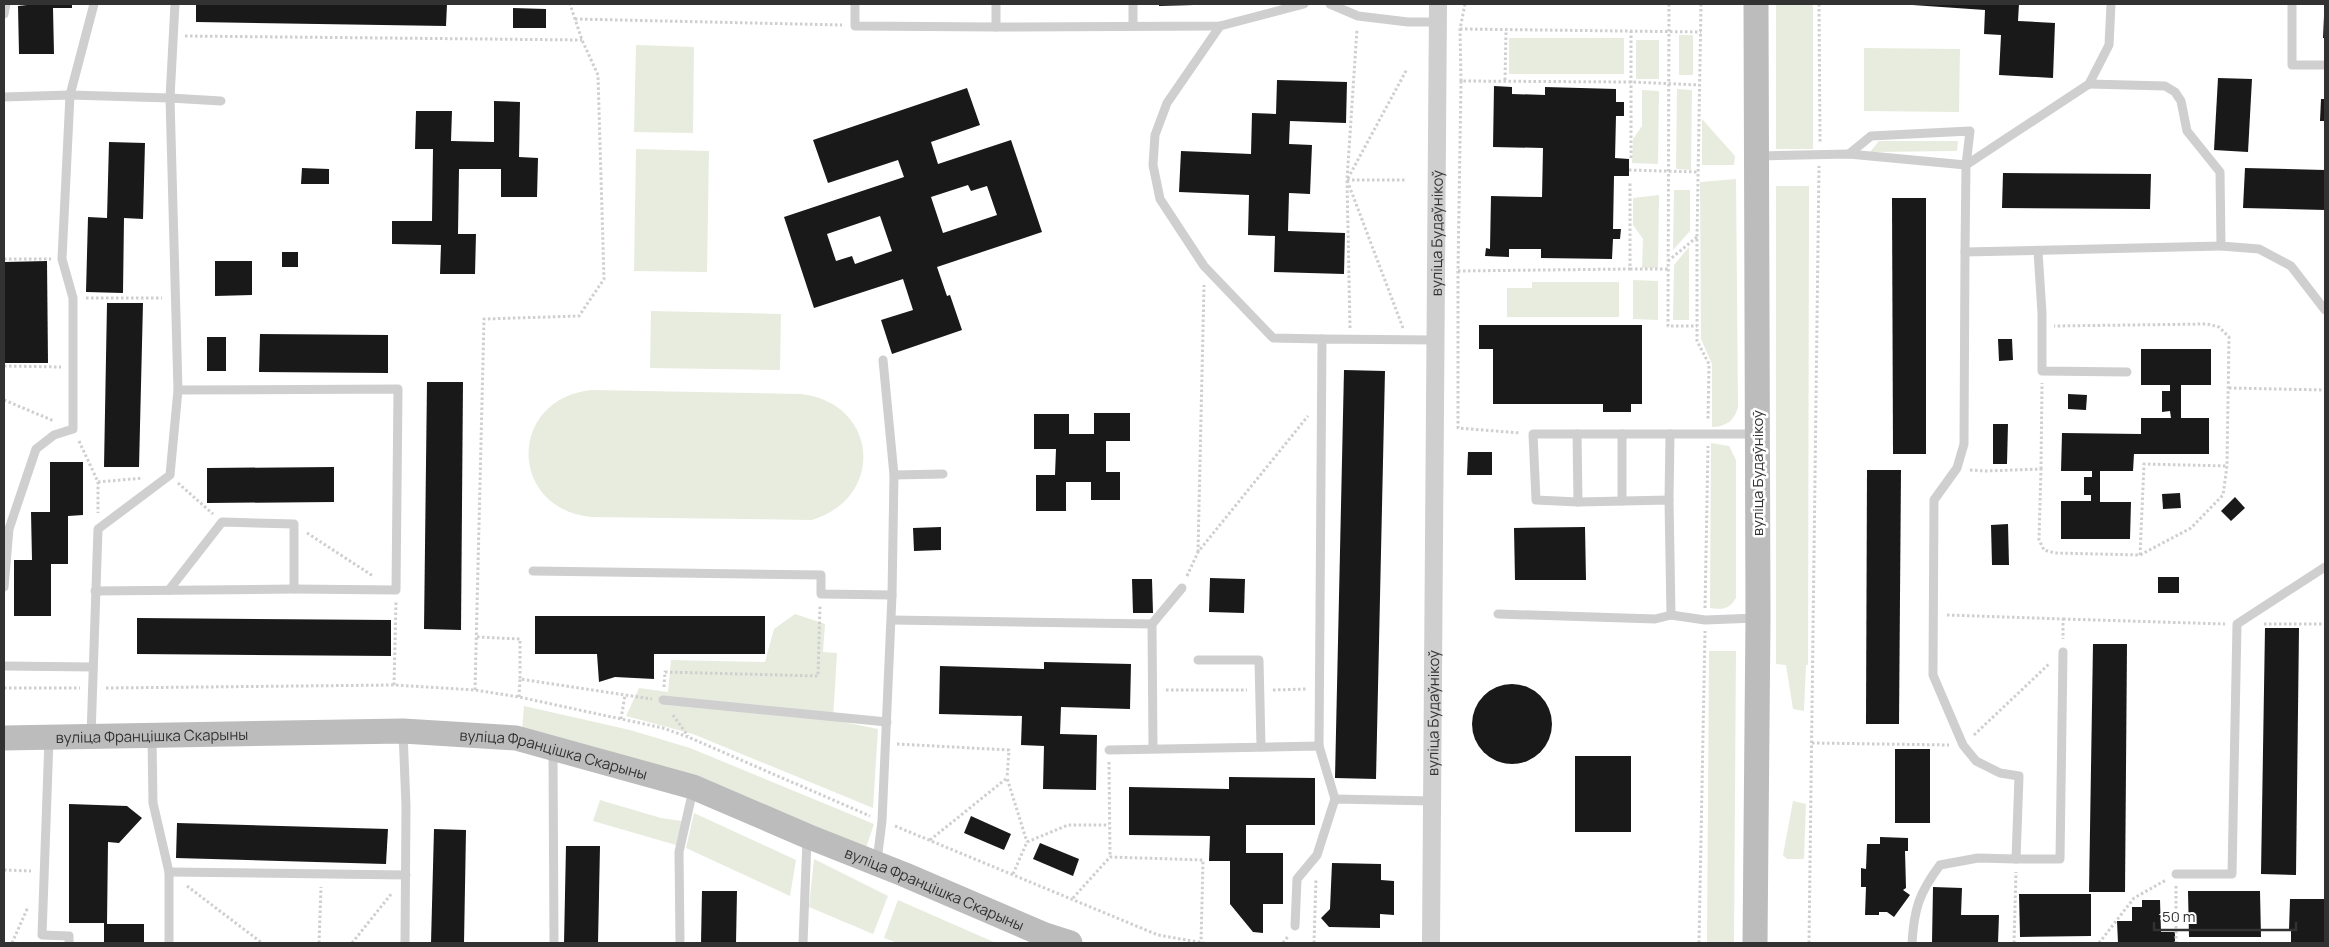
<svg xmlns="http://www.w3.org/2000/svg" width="2329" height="947" viewBox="0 0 2329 947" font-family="Manrope,sans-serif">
	<rect width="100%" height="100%" fill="#fff"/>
	<g fill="#e7ecde">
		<rect x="1776" y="4" width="37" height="145"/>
		<rect x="1679" y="35" width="14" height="40"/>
		<rect x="1509" y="38" width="115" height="36"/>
		<rect x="1636" y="40" width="23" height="39"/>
		<polygon points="636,45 694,47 693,133 634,132"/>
		<polygon points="1864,48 1960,49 1959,112 1864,111"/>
		<polygon points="1677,89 1692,90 1691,170 1676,169"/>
		<polygon points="1642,90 1659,91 1658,164 1632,163 1633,139 1642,126"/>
		<polygon points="1702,119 1735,156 1734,165 1702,165"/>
		<polygon points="1879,141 1958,141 1957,151 1870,152"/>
		<polygon points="636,149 709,151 707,272 634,271"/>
		<path d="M1736 179 1738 407C1735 420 1726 427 1712 427V364L1701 339 1700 182Z"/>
		<polygon points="1776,186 1809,186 1808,665 1806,665 1804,711 1793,709 1786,665 1776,664"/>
		<polygon points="1674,190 1690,190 1690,231 1673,250"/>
		<polygon points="1659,195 1658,268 1642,268 1643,239 1633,225 1633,198"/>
		<polygon points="1689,247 1689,320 1673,320 1674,265"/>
		<polygon points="1633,280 1658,281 1658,320 1633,319"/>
		<polygon points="1532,282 1619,282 1619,317 1507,317 1507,288 1532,288"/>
		<polygon points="651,311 781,314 780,370 650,368"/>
		<path d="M592 390 801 394C878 403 886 497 812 520L591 517C507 508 508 398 592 390Z"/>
		<path d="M1711 443 1729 446 1736 460V598C1729 609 1723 610 1710 608Z"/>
		<polygon points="795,614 825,624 823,652 837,653 833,720 878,729 873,808 693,734 626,716 639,688 668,692 671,660 765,662 774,629"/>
		<polygon points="1709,651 1736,651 1734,943 1707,943"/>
		<polygon points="524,706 630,730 690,748 874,824 866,848 522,731"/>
		<polygon points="600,800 661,818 682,821 676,845 593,821"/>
		<polygon points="1793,801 1806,804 1804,859 1787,859 1783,855"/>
		<polygon points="694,813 796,860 790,896 686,848"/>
		<polygon points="814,859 888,896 873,934 809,907"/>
		<polygon points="898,900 996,943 898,943 884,938"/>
	</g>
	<g fill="#191919" fill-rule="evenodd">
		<polygon points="36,4 72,4 72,8 53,8 54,54 19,54 18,6"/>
		<polygon points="196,4 447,4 446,26 196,22"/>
		<polygon points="1159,4 1194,4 1194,5 1159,6"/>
		<polygon points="1898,4 2019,4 2018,21 2055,23 2053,78 1999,75 2001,35 1984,34 1985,10"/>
		<polygon points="513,8 546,9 546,28 513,28"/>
		<polygon points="2324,16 2325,16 2325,38 2323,38"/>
		<polygon points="2218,78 2252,79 2248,152 2214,150"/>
		<polygon points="1277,80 1347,82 1346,123 1290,121 1289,144 1312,145 1310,194 1289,193 1288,231 1345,233 1344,274 1274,272 1275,236 1248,235 1249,195 1179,192 1181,151 1251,154 1252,113 1276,114"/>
		<polygon points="1494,86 1512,87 1512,94 1545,95 1545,87 1616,89 1616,102 1624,102 1624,116 1616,116 1615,158 1629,159 1629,176 1614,176 1613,229 1621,229 1620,239 1613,239 1612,259 1541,258 1541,249 1509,249 1509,257 1485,256 1486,248 1490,249 1491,196 1542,197 1543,148 1493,147"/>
		<path d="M967 88 980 125 931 142 938 164 1011 140 1042 232 937 267 947 296 950 295 962 330 892 354 881 320 913 310 903 279 814 308 784 217 904 177 898 160 828 183 813 140ZM968 185 971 191 987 186 997 215 943 233 931 197ZM880 216 892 251 855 264 852 256 836 261 827 234Z"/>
		<polygon points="2321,99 2325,99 2325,121 2320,121"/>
		<polygon points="494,101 520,102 519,157 538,158 537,197 501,197 501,169 459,169 458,234 476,234 475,274 440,274 441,245 392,244 392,221 432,221 433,149 415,149 416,111 452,111 451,141 494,142"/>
		<polygon points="109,142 145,143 143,219 124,218 123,293 86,292 88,217 107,218"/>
		<polygon points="302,168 329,169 329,184 301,184"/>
		<polygon points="2245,168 2325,170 2325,210 2243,208"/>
		<polygon points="2003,173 2151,174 2150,209 2002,208"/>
		<polygon points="1892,198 1926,198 1926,454 1893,454"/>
		<rect x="282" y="252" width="16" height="15"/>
		<polygon points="47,261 48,363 4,363 4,262"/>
		<polygon points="215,261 252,261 252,295 215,296"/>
		<polygon points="107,303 143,303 139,467 104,467"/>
		<polygon points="1479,325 1642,325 1642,404 1631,404 1631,412 1603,412 1603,404 1493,404 1493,349 1479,349"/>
		<polygon points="260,334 388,335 388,373 259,372"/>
		<rect x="207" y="337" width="19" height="34"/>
		<polygon points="1998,339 2012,339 2013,360 1999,361"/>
		<polygon points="2141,349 2211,349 2211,385 2181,385 2181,418 2209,418 2209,454 2134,454 2133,471 2100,471 2100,502 2131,502 2130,539 2061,539 2061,501 2091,501 2091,495 2084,495 2084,477 2092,477 2092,471 2061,471 2062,433 2141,434 2141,418 2171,418 2170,411 2162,412 2162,391 2170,391 2170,385 2141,385"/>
		<polygon points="1344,370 1385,371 1376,779 1335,778"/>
		<polygon points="427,382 463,382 461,630 424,629"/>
		<polygon points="2068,394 2087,395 2086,410 2068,409"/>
		<polygon points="1094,413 1130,413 1130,441 1106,441 1106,472 1120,472 1120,500 1091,500 1091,482 1066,482 1066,511 1036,511 1036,475 1055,475 1056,449 1034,449 1034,414 1069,414 1069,434 1094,434"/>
		<polygon points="1993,424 2008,424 2007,464 1993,464"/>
		<polygon points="1468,452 1492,452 1492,475 1467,475"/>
		<polygon points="50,462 83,462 83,515 68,516 68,564 51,564 51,616 14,616 14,560 32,560 31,512 50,512"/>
		<polygon points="334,467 334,502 207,503 207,468"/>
		<polygon points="1867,470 1901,470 1899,724 1866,724"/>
		<polygon points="2180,493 2181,508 2163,509 2162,494"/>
		<polygon points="2235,497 2245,508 2231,521 2221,511"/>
		<polygon points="2008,524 2009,565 1992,565 1991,525"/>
		<polygon points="941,527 941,550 914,551 913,528"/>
		<polygon points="1585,527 1586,580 1515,580 1514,528"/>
		<rect x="2158" y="577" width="21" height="16"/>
		<polygon points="1210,578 1245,579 1244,613 1209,612"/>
		<polygon points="1132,579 1152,579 1153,613 1133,613"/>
		<polygon points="535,616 765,616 765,654 654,654 654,679 615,677 599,682 597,654 535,654"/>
		<polygon points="137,618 391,620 391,656 137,654"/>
		<polygon points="2265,628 2299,628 2296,875 2261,874"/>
		<polygon points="2093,644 2127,644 2125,892 2089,892"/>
		<polygon points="1044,662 1131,664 1130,709 1061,707 1060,734 1097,735 1096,790 1043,789 1044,746 1021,745 1022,716 939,714 940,666 1044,669"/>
		<circle cx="1512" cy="724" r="40"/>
		<rect x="1895" y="749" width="35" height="74"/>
		<rect x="1575" y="756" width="56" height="76"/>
		<polygon points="1229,777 1315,778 1315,825 1246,825 1246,853 1283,853 1283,904 1263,904 1263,933 1253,932 1230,904 1230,861 1209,861 1210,836 1129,835 1129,787 1229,789"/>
		<polygon points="69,804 127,806 142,818 119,843 108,842 107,924 144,924 144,943 104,943 104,923 69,923"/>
		<polygon points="971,816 1011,834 1004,850 964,833"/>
		<polygon points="177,823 388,829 386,864 176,858"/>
		<polygon points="434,829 466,830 464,943 431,943"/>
		<polygon points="1880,837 1908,838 1908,851 1905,851 1906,888 1903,890 1910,895 1894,917 1887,912 1879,912 1879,915 1865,915 1866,887 1861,887 1861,868 1866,869 1867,844 1880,844"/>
		<polygon points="1040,843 1079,859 1073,876 1033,859"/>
		<polygon points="566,846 600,846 598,943 564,943"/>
		<polygon points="1332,863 1381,864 1381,880 1394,881 1394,915 1380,914 1380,928 1329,927 1321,918 1330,909"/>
		<polygon points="1933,887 1962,888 1961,915 1999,915 1998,943 1932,942"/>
		<polygon points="702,891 737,891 736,943 701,943"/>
		<polygon points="2188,891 2260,891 2261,937 2189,937"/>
		<polygon points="2019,894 2091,894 2091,936 2020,937"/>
		<polygon points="2290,899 2325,899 2325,943 2291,943 2291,930 2289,930"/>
		<polygon points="2142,900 2160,900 2161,932 2175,932 2175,943 2118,943 2117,921 2132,921 2132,907 2142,907"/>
	</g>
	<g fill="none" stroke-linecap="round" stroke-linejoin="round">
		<g stroke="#cfcfcf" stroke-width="3" stroke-dasharray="2.5 2.5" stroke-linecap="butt">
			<polyline points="1465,4 1460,29 1461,81 1632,82 1699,85"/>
			<polyline points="1669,4 1668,326 1697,326"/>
			<polyline points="1701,4 1697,237 1697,341 1709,364 1708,420"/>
			<polyline points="1819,4 1820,143"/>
			<polyline points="575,19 842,25"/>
			<polyline points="1460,29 1701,32"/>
			<polyline points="185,36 582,40"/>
			<polyline points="1505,80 1506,30"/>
			<polyline points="1461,81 1458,271 1630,269 1630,181"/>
			<polyline points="1631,158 1631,31"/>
			<polyline points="1629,170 1697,172"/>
			<polyline points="1347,180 1405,180"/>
			<polyline points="4,259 51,259"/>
			<polyline points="1668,261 1697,237"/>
			<polyline points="1630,269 1668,269"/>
			<polyline points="1458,271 1458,428 1520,433"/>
			<polyline points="86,298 162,298"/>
			<polyline points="1350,328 1347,180 1357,29"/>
			<polyline points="1403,328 1347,180 1407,69"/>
			<polyline points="4,366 61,367"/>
			<polyline points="2229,388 2325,390"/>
			<polyline points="4,400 54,421"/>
			<polyline points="79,441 98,482 98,513"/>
			<polyline points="2041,469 2042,383"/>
			<polyline points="1970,470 1985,471 2041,469 2039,540 2044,550 2055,553 2140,555 2191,528 2223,495 2227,466 2229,337 2219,327 2207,324 2054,326"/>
			<polyline points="98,482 143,478"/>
			<polyline points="178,483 213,514"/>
			<polyline points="307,533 373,576"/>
			<polyline points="1198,552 1204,285"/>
			<polyline points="2140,555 2144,464 2227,466"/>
			<polyline points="1187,576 1198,552 1308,416"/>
			<polyline points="1705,608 1708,446"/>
			<polyline points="1947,615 2063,619 2063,639"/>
			<polyline points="2063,619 2225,624"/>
			<polyline points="2264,624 2325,624"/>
			<polyline points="477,637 520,639 520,679 652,699"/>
			<polyline points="394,685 396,602"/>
			<polyline points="664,687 665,672 818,676 820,606"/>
			<polyline points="4,688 80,688"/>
			<polyline points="106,688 394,685 475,690 519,697 663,728 688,737 870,816"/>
			<polyline points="475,690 484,319 579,316 604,279 598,75 582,40 570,4"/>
			<polyline points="1166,690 1247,690"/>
			<polyline points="1273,690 1307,689"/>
			<polyline points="519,697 520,679"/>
			<polyline points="673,715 688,736"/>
			<polyline points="621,719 625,695"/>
			<polyline points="1974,735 2049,664"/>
			<polyline points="1812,743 1949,745"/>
			<polyline points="897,744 1009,750 1007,778"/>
			<polyline points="1109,762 1110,857"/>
			<polyline points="895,826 1158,935 1204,943"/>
			<polyline points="930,840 1007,778 1027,842"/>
			<polyline points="4,870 31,871"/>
			<polyline points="1013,874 1027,842 1068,825 1109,825"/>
			<polyline points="187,886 262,943"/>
			<polyline points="2176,886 2176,943"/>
			<polyline points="1073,898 1110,857 1203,860 1201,943"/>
			<polyline points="12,943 28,907"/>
			<polyline points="319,943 321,887"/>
			<polyline points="352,943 392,893"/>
			<polyline points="1283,943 1289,935"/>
			<polyline points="1314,943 1316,878"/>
			<polyline points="1699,943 1705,631"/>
			<polyline points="1809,943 1819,166"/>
			<polyline points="2014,943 2016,872"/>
			<polyline points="2099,943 2134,898 2166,880"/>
		</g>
		<g stroke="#cfcfcf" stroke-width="9">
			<polyline points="855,4 855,26 996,27"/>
			<polyline points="996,4 996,27 1220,26 1304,4"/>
			<polyline points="1133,4 1133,26"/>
			<polyline points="1330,4 1358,16 1408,22 1438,22"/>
			<polyline points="2292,4 2292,65 2325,65"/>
			<polyline points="4,14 6,4"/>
			<polyline points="1220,26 1167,103 1155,135 1153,165 1160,199 1204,266 1273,338 1322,339"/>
			<polyline points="2089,84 2165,86 2175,92 2181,101 2187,131 2220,172 2221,246 2259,249 2291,266 2325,310"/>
			<polyline points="4,97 70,95 170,98 175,4"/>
			<polyline points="1849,154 1871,136 1970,131 1966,165 1965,252 2221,246"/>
			<polyline points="1759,156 1849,154 1966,165 2089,84 2109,45 2111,4"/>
			<polyline points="2038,251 2042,313 2042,371 2127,372"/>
			<polyline points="1577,434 1578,502"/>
			<polyline points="894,475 943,474"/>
			<polyline points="1669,500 1670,434"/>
			<polyline points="1622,501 1622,434"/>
			<polyline points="533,571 821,575 821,594 892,595"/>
			<polyline points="4,587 9,529 36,449 54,435 73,429 73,298 62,259 70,95 94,4"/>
			<polyline points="169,590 222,522 294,524 294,589"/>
			<polyline points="95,591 294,589 396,590 398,389 178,390"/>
			<polyline points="1498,614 1655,619 1671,615 1705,620 1757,618"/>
			<polyline points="1671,615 1669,500 1578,502 1536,500 1533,434 1757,434"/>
			<polyline points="892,620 1152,624 1153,748"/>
			<polyline points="1152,624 1182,588"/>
			<polyline points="1198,660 1259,660 1261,747"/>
			<polyline points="4,666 93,667"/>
			<polyline points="663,700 887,722"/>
			<polyline points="403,732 406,806 405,943"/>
			<polyline points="91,736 98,529 170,475 178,390 170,98 221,101"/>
			<polyline points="152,738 153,803 169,872 169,943"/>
			<polyline points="49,739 42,935 69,936 69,943"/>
			<polyline points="1319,746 1322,339 1435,340"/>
			<polyline points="1109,750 1319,746 1335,799"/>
			<polyline points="553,751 554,943"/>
			<polyline points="2016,859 2060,859 2063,652"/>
			<polyline points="877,861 882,821 892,595 894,475 883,360"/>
			<polyline points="169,872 406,875"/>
			<polyline points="2176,874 2232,874 2237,624 2325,567"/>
			<polyline points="1295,926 1297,879 1317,855 1335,799 1433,801"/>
			<polyline points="680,943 679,852 693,790"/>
			<polyline points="803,943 807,839"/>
			<path d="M1912 943C1914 909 1919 893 1940 865L1978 858 2016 859 2019 776 2000 773 1976 761 1963 745 1933 675 1934 500 1957 468 1964 444 1965 252"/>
		</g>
		<path stroke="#cfcfcf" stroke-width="18" id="s1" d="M1431 943 1438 4"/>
		<g stroke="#bcbcbc" stroke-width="25">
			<path id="s2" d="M4 738 403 731 516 738 693 787 807 836 903 874 1045 935 1070 943"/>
			<polyline points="1755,943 1758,618 1756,4"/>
		</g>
	</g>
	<g text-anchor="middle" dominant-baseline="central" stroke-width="5" stroke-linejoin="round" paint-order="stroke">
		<g font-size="15" fill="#323232" stroke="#fff">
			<text stroke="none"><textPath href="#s1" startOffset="710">вуліца Будаўнікоў</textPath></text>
			<text transform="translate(1757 473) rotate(-90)">вуліца Будаўнікоў</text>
			<text stroke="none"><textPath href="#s1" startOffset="230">вуліца Будаўнікоў</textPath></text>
			<text stroke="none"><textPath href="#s2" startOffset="148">вуліца Францішка Скарыны</textPath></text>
			<text stroke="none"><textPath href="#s2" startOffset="552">вуліца Францішка Скарыны</textPath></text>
			<text stroke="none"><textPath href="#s2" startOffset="958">вуліца Францішка Скарыны</textPath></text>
		</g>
	</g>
	<rect width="2329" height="947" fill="none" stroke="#323232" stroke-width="10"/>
	<path d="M2154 922v8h142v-8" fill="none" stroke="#323232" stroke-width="2.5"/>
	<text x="2162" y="922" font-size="15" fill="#323232" stroke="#ffffff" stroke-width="4" paint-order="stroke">50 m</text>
</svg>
